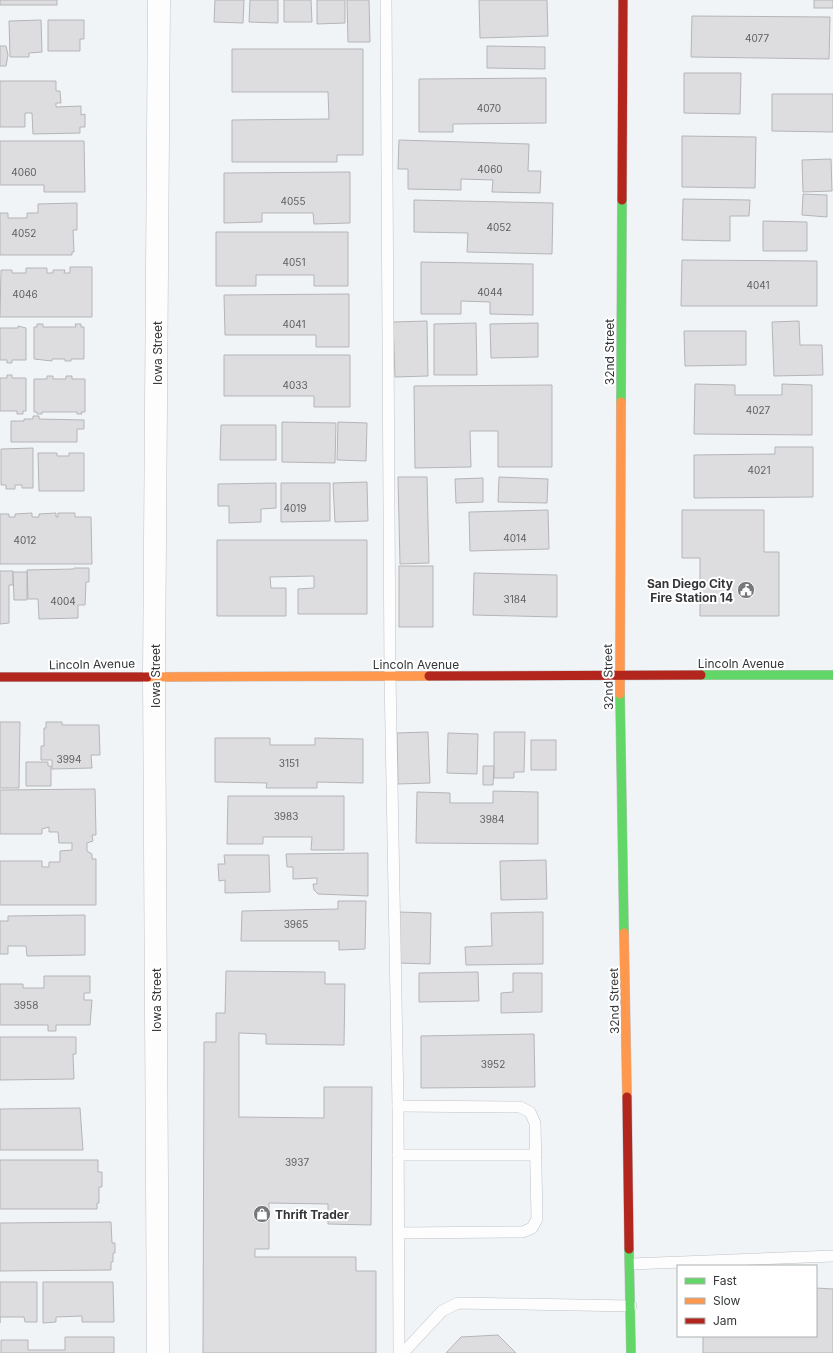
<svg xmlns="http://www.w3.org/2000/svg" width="833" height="1353" viewBox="0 0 833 1353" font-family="Inter,sans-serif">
	<rect width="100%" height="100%" fill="#f1f4f7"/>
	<g fill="#dddcde" stroke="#b5b5b7">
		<rect x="0" y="0" width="57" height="5"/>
		<polygon points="215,0 244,0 243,23 214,22"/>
		<polygon points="250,0 278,0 278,23 249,22"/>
		<polygon points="284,0 311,0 312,22 284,22"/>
		<polygon points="317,0 345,0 345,23 317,24"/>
		<polygon points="347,0 369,0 370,42 348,42"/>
		<polygon points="479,0 547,0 548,36 480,38"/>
		<rect x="814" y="0" width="19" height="8"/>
		<polygon points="692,16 830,17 829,59 691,57"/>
		<polygon points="41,20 42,52 29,53 29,57 10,57 9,21"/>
		<polygon points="48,20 84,20 84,39 80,39 80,51 48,51"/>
		<polygon points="0,46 6,46 8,55 6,66 0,66"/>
		<polygon points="487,46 545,47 545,69 487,68"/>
		<polygon points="232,49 363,49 363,155 337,155 337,162 232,162 232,120 329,119 328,92 232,92"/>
		<polygon points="684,73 741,73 740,114 684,113"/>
		<polygon points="546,78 546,123 453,124 453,132 419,132 419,79"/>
		<polygon points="0,81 56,81 56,91 60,91 61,103 56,103 56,107 81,106 81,115 85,114 85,127 80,127 80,133 33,134 32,113 25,113 25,127 0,127"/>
		<polygon points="772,94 833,94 833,132 772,131"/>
		<polygon points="682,136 756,137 755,188 682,187"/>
		<polygon points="399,140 529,144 528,171 541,171 540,193 492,192 493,180 461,179 461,190 408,189 408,169 398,169"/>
		<polygon points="0,141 84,141 85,192 44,192 44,185 0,185"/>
		<polygon points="831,159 832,191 803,192 802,160"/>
		<polygon points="350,172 350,223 314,224 313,213 262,213 262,222 224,223 224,173"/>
		<polygon points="803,194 827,195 827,217 802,215"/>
		<polygon points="683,199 750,200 749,216 730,216 730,241 682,240"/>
		<polygon points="414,200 553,203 552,254 467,252 468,233 414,232"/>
		<polygon points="77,203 77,230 73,230 74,252 72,252 72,255 0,255 0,213 8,213 8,218 27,218 27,213 38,213 38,204"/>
		<polygon points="763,221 807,222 807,251 763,251"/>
		<polygon points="216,232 348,232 348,286 314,286 314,275 256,275 256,286 216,286"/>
		<polygon points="682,260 817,261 817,306 681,306"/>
		<polygon points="421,262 533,264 533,315 490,314 490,302 461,301 461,314 421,314"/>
		<polygon points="70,267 92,267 92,317 0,317 1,270 12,270 12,273 26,273 26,268 47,268 47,273 53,273 53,270 65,270 64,273 70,273"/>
		<polygon points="349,294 349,347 316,347 316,335 225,335 224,295"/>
		<polygon points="427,321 428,376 395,377 393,322"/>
		<polygon points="799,321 800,345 822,345 823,375 774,376 772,322"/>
		<polygon points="476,323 477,375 434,375 434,324"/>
		<polygon points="538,323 538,357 491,358 490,324"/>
		<polygon points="37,324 43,324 43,327 76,327 75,324 81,324 81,327 84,327 84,359 71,359 71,361 65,361 65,359 52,359 52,361 34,359 34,327 37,327"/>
		<polygon points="18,326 26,328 26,360 12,360 12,363 7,363 7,360 0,360 0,328 18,328"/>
		<polygon points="684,331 746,331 746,365 685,366"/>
		<polygon points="224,355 350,355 350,407 314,407 314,396 224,396"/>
		<polygon points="7,375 12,375 12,378 26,378 26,411 23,411 23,414 17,414 17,411 0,411 0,378 7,378"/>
		<polygon points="47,376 53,376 53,379 66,379 66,376 72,376 72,379 85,379 85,412 81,412 82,414 77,414 77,412 42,412 42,414 37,414 37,412 34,412 34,379 47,379"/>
		<polygon points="695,384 735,385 735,395 782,395 782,384 812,385 812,435 694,434"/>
		<polygon points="552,385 552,467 498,467 498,431 470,431 471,467 415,468 414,386"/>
		<polygon points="33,416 39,416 39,419 84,420 84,429 77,429 77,442 11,442 11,421 24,421 24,419 33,419"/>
		<polygon points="282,422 336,423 335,463 282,462"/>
		<polygon points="338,422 367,423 366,461 337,460"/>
		<polygon points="221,425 276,425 276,460 220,460"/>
		<polygon points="775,447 813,447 813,497 694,498 694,455 775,454"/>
		<polygon points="33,448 33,488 22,488 22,485 15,485 15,489 6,489 6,485 1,485 1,449"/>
		<polygon points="38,453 57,453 57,456 69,456 69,453 84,453 84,491 39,491"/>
		<polygon points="398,477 427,477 429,563 400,564"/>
		<polygon points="499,477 548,479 547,503 498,502"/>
		<polygon points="483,478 483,502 456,503 455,479"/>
		<polygon points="367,482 368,521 335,522 333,483"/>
		<polygon points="276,483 276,508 261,509 261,522 229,523 229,506 218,506 218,484"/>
		<polygon points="281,483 330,483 330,521 281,522"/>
		<polygon points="548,510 549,549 470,551 469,512"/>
		<polygon points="682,510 764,510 764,552 779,552 779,616 700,616 700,558 682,558"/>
		<polygon points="32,513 32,517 39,517 39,514 56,513 56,517 58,517 58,513 75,513 75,517 91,517 92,564 0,564 0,514 9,514 9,517 15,517 15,514"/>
		<polygon points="217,540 367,540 367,614 298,614 298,589 314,588 314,576 270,577 271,588 286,588 286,616 217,616"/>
		<rect x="399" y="566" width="34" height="61"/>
		<polygon points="74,568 89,568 89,582 86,582 85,605 78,605 78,618 39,619 38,599 28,599 27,570 74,569"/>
		<polygon points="0,571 13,571 13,585 9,585 9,623 0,624"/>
		<polygon points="13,572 27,572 27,600 14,600"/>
		<polygon points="474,573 557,575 557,617 473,615"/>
		<polygon points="0,722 20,722 19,788 0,788"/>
		<polygon points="46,722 62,722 62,725 99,725 100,755 91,755 92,768 52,769 52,760 41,760 41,746 44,746 44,728 46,728"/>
		<polygon points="428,732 430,783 398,784 397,733"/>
		<polygon points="494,732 525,732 524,772 514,772 514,778 494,778"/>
		<polygon points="448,733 478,734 477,774 447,773"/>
		<polygon points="215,738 270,738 270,745 315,745 315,738 363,739 363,783 317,782 317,788 266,788 267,783 215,782"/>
		<rect x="531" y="740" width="25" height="30"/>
		<polygon points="26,762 48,762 48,766 51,766 51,786 26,786"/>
		<polygon points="483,766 494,766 493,785 483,785"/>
		<polygon points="95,789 96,835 92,835 93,841 87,843 87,851 92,854 92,859 96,859 96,905 0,905 0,861 42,861 42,867 49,867 49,862 60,862 60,851 72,850 72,843 59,843 58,832 49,832 49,827 42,829 42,834 0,834 0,790"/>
		<polygon points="493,791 538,792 538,844 416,843 417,792 450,793 450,803 493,803"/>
		<polygon points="228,796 344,796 344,850 311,850 312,837 263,837 263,844 227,844"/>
		<polygon points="368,853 368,896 318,894 314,890 313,884 317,884 317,878 293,879 293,867 287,867 286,854"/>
		<polygon points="224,855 269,855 270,892 225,893 225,880 219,881 218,864 225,864"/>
		<polygon points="546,860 547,899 501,900 500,861"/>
		<polygon points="338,901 366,901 365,949 339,950 339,941 241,941 242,911 338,909"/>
		<polygon points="399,912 431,913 430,964 399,963"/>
		<polygon points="543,912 543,964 466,965 465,947 492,946 491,913"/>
		<polygon points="85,915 85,955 27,956 26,946 8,946 8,954 0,954 0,921 8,921 8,916"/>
		<polygon points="226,971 325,972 325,984 345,984 344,1045 266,1044 266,1034 239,1033 239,1117 324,1118 324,1087 372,1087 371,1225 328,1224 328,1204 269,1203 269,1249 255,1249 255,1257 356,1257 356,1271 376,1271 376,1353 203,1353 204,1042 216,1042 216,1013 225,1013"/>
		<polygon points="478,972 479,1001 419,1002 419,973"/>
		<polygon points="513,973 542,973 542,1012 501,1013 501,993 513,992"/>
		<polygon points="44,976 90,976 90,993 84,993 84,1000 92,1000 90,1025 56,1025 56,1031 48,1031 48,1025 0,1025 0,984 23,984 23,988 44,988"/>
		<polygon points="534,1034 535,1087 421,1088 421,1036"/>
		<polygon points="0,1037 76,1037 76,1054 73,1054 74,1079 0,1080"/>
		<polygon points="80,1108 83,1150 0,1150 0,1109"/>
		<polygon points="0,1160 98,1160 98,1172 102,1172 102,1187 99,1187 99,1203 97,1203 97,1209 0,1209"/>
		<polygon points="111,1222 112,1243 115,1243 115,1253 113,1253 113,1262 111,1262 111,1270 0,1271 0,1223"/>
		<polygon points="0,1282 37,1282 37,1322 25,1322 24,1317 0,1317 0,1323"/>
		<polygon points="43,1282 113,1282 114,1322 82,1322 82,1316 56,1317 56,1322 43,1323"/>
		<polygon points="816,1288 833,1289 833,1353 703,1353 703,1336 816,1336"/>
		<polygon points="498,1335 516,1353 446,1353 461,1337"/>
		<polygon points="65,1337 114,1337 114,1353 1,1353 1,1340 28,1340 28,1350 65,1350"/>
	</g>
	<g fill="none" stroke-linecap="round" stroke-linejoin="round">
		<defs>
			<g id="lane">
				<polyline points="386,0 390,676 398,1106 399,1353"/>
				<polyline points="398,1106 520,1107 530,1112 535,1123 537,1219 532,1228 523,1232 399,1233"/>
				<polyline points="398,1155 536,1155"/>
				<polyline points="631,1264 833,1256"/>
				<polyline points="403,1353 442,1311 458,1303 631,1306"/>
			</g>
			<polyline id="street" points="158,1353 154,676 159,0"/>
			<g id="fast">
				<polyline points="621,402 622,200"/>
				<polyline points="701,675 833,675"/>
				<polyline points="620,694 624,933"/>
				<polyline points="629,1249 631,1353"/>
			</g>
			<g id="slow">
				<polyline points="147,677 429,676"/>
				<polyline points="620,694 621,402"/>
				<polyline points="624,933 627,1097"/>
			</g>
			<g id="jam">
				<polyline points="622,200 623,0"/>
				<polyline points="429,676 701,675"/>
				<polyline points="0,677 147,677"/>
				<polyline points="627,1097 629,1249"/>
			</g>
		</defs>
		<use href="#lane" stroke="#c0c2c5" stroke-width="12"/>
		<use href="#street" stroke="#c0c2c5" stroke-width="23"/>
		<use href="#fast" stroke="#c0c2c5" stroke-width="10"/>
		<use href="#slow" stroke="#c0c2c5" stroke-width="10"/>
		<use href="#jam" stroke="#c0c2c5" stroke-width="10"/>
		<use href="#lane" stroke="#fdfdfe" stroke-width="11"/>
		<use href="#street" stroke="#fdfdfe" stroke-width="22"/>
		<use href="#fast" stroke="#63d668" stroke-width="9"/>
		<use href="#slow" stroke="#ff974d" stroke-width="9"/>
		<use href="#jam" stroke="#b3261e" stroke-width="9"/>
	</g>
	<defs>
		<symbol id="civic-disc" viewBox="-11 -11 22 22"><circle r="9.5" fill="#76787b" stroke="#fff"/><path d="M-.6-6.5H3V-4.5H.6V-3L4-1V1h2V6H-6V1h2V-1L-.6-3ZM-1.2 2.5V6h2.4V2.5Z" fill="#fff"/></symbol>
		<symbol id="shop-disc" viewBox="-11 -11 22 22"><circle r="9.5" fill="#76787b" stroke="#fff"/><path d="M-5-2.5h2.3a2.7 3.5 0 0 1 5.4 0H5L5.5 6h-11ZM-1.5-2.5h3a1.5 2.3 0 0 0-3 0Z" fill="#fff"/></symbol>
	</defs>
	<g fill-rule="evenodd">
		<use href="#civic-disc" x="736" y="580" width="20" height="20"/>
		<use href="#shop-disc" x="252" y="1204" width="20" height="20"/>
	</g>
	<g text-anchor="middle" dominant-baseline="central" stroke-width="4" stroke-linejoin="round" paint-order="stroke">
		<g font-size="10" fill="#5e6062">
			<text x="757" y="38">4077</text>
			<text x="489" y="108">4070</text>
			<text x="490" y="169">4060</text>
			<text x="24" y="172">4060</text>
			<text x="293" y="201">4055</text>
			<text x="499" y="227">4052</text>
			<text x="24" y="233">4052</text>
			<text x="294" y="262">4051</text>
			<text x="758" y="285">4041</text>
			<text x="490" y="292">4044</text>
			<text x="25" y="294">4046</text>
			<text x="294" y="324">4041</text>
			<text x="295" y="385">4033</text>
			<text x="758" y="410">4027</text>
			<text x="759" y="470">4021</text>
			<text x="295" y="508">4019</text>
			<text x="515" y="538">4014</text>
			<text x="25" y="540">4012</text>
			<text x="515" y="599">3184</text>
			<text x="63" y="601">4004</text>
			<text x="69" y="759">3994</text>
			<text x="289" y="763">3151</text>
			<text x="286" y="816">3983</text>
			<text x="492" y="819">3984</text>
			<text x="296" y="924">3965</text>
			<text x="26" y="1005">3958</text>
			<text x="493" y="1064">3952</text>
			<text x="297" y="1162">3937</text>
		</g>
		<g font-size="12" fill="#343638" stroke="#fff">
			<text transform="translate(609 352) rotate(-90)">32nd Street</text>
			<text transform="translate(157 353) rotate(-90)">Iowa Street</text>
			<text x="741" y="663">Lincoln Avenue</text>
			<text transform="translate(92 664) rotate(-1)">Lincoln Avenue</text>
			<text x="416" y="664">Lincoln Avenue</text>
			<text transform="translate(155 676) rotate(-90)">Iowa Street</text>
			<text transform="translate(608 677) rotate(-91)">32nd Street</text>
			<text transform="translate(156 1000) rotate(-90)">Iowa Street</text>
			<text transform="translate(614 1001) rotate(-91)">32nd Street</text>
		</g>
		<g font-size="12" font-weight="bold" fill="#343638" stroke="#fff" text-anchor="end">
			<text x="733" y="583">San Diego City<tspan x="733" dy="14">Fire Station 14</tspan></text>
			<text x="275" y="1214" text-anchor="start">Thrift Trader</text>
		</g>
	</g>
	<rect x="677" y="1265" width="140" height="72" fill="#ffffff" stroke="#aeafaf"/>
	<rect x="685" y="1278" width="20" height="6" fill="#63d668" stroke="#aeafaf"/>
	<text x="713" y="1285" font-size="12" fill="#343638">Fast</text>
	<rect x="685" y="1298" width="20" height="6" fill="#ff974d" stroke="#aeafaf"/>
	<text x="713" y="1305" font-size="12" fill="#343638">Slow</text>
	<rect x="685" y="1318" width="20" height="6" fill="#b3261e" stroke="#aeafaf"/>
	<text x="713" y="1325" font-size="12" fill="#343638">Jam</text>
</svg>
